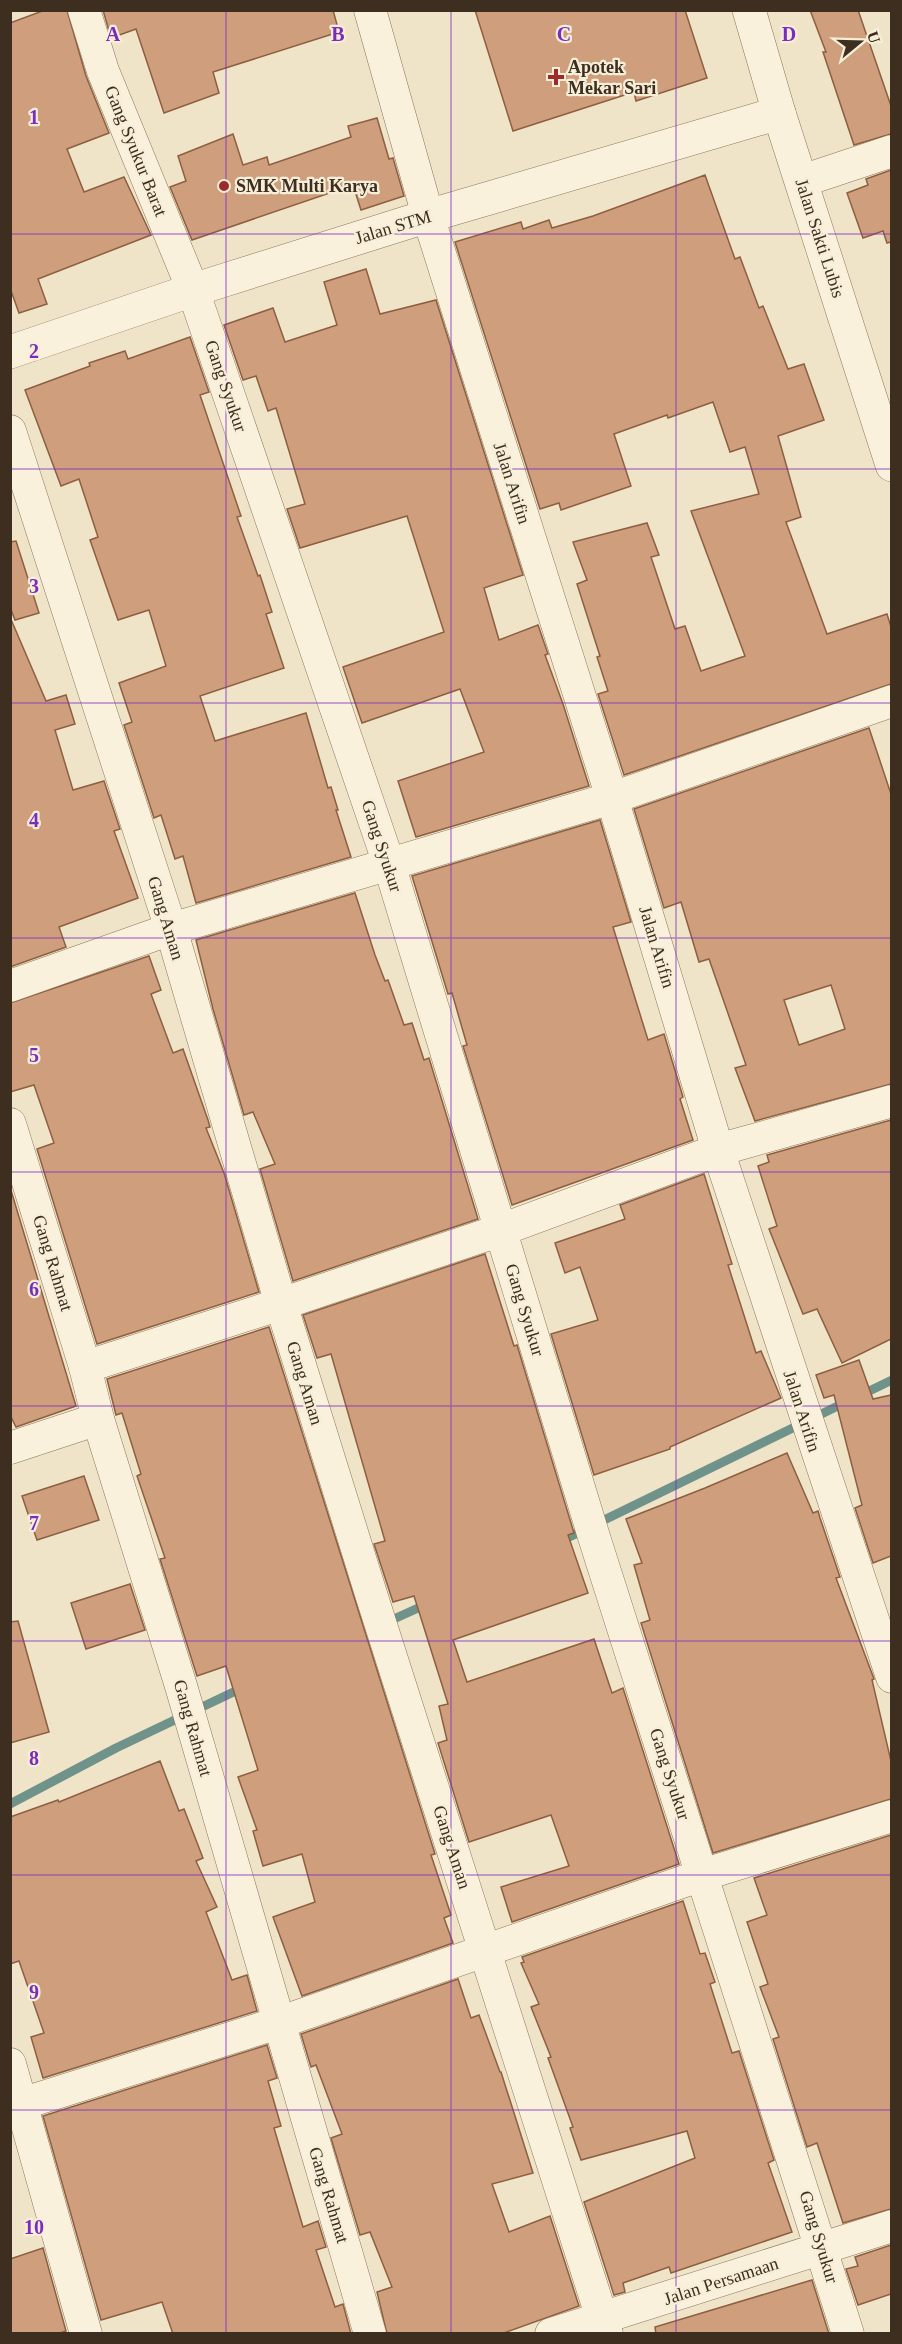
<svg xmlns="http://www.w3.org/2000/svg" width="902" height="2344" viewBox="0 0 902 2344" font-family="Georgia,serif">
	<rect width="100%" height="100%" fill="#f0e4c8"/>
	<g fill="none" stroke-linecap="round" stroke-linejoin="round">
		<g stroke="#6f938a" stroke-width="9">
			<polyline points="859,1396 892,1380"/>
			<polyline points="559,1542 846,1402"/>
			<polyline points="385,1623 427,1604"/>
			<polyline points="10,1804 116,1748 244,1687"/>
		</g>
	</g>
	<g fill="#cf9f7d" stroke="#8d5f41" stroke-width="1.5" fill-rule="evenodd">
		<polygon points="45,10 67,10 86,76 109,133 67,149 84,192 124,177 151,235 38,279 47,304 19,313 10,288 10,23"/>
		<polygon points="103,10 333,10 339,32 213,72 219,93 164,113 136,29 111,38"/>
		<polygon points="475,10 685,10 707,78 636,101 634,92 513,131"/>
		<polygon points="810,10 858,10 891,106 891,134 854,145 823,52 826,52"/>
		<polygon points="377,118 389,159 393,158 404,196 361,210 353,185 192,240 170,187 186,181 178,156 233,134 243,165 267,157 269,165 351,137 348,126"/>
		<polygon points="891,170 891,242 887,243 883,231 863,238 847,193 868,185 866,179"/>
		<polygon points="705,175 735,259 740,257 759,308 763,306 788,369 804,364 824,420 778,436 801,517 786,522 827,634 887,614 891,627 891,684 624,775 598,694 608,691 597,657 600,656 577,584 587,580 573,542 647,523 659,555 651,557 675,629 685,626 701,671 745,656 691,511 759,494 745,447 730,452 713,402 668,418 667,415 614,434 631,486 561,510 559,503 540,509 455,242 521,222 523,229 549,220 552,228 593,216"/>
		<polygon points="366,269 380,314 436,300 523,575 484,588 499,640 538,625 548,654 545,655 563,704 589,786 416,837 398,781 484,752 460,689 362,723 343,667 444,632 407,516 300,548 287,509 305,504 276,408 268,411 256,376 243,380 224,325 273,308 285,342 337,325 324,282"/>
		<polygon points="190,337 209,392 200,395 241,516 237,517 258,576 260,575 272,612 266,614 284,668 200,696 215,741 306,713 328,788 331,787 338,810 336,810 351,857 196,903 183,856 175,859 161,815 154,818 124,725 132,722 119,683 166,666 149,610 118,620 90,540 98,537 79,479 61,486 25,390 90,366 89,363 125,351 128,359"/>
		<polygon points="16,541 39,613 15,620 10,607 10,542"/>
		<polygon points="10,617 46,701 66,695 75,724 55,730 73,790 104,781 120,829 114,831 138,898 59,927 66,947 10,967"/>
		<path d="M869 728 891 794V1084L755 1121 735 1068 746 1065 709 959 699 962 681 902 664 908 634 809ZM831 985 845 1029 799 1045 784 1000Z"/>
		<polygon points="600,820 631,922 613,927 648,1040 664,1034 683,1097 680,1099 693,1140 512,1205 463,1046 467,1045 452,993 448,994 412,876"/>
		<polygon points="355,893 375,955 385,981 388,980 404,1025 412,1023 424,1060 429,1058 478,1219 293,1281 260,1169 275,1164 253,1112 244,1115 213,1009 196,940"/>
		<polygon points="149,956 161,990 151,994 173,1053 183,1049 208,1120 210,1127 206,1128 224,1173 259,1292 97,1344 37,1149 54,1143 34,1085 10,1092 10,1003"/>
		<polygon points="891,1120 891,1339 842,1363 817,1309 803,1314 769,1229 777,1226 758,1166 769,1162 767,1155"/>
		<polygon points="704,1174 732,1264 728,1265 756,1353 761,1351 781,1398 670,1447 670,1449 594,1475 551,1334 598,1320 580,1267 565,1273 555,1243 625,1219 620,1205"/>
		<polygon points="10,1187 76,1406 16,1427 10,1415"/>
		<polygon points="485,1254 514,1346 517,1345 574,1533 568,1535 588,1593 453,1640 467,1682 594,1639 612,1693 623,1688 679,1864 512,1922 501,1887 569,1866 551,1815 469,1842 438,1743 447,1740 439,1706 448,1704 414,1596 393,1602 374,1544 385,1541 331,1354 317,1358 303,1315"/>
		<polygon points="269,1327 435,1854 431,1855 451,1915 444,1918 453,1943 302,1996 273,1917 315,1902 302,1854 263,1866 253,1831 257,1830 238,1777 258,1770 226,1666 197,1676 160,1559 165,1558 137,1476 141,1474 122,1413 116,1415 107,1379"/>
		<polygon points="859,1360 873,1399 891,1395 891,1556 873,1563 855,1508 862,1505 834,1395 824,1398 816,1375"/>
		<polygon points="787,1453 813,1513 818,1511 820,1518 840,1577 836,1578 874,1679 872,1680 891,1761 891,1799 713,1853 641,1623 650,1620 634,1565 642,1563 626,1519 705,1488"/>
		<polygon points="84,1476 99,1520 37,1540 22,1496"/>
		<polygon points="130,1584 145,1630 86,1649 71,1603"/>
		<polygon points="18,1621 49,1732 10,1743 10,1622"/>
		<polygon points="160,1761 179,1811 184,1809 203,1858 196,1861 217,1907 206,1912 232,1980 247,1975 257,2011 43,2078 31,2037 44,2033 19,1961 10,1964 10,1817 58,1800 59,1802"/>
		<polygon points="891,1835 891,2209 843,2223 817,2143 807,2147 773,2039 779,2037 760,1987 768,1984 747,1922 767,1915 754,1878"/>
		<polygon points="683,1901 700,1954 705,1953 715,1982 710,1984 732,2053 739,2051 774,2160 768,2163 792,2232 671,2273 669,2267 623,2283 625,2292 614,2295 584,2202 695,2158 687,2131 581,2160 570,2128 573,2127 548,2058 551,2057 531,2007 539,2004 521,1963 524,1962 522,1957"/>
		<polygon points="458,1979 471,2018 479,2015 500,2072 501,2072 533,2173 492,2184 509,2232 550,2216 579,2306 501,2334 387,2334 377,2292 392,2287 370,2232 360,2235 331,2138 342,2134 316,2065 311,2067 301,2034"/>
		<polygon points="267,2045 277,2078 268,2081 281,2126 274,2128 303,2227 318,2221 326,2247 316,2250 335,2307 343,2304 351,2334 173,2334 162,2302 101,2320 43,2116"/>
		<polygon points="891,2245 891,2294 858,2305 846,2269 858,2266 855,2257"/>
		<polygon points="43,2248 66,2331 57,2334 10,2334 10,2259"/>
		<polygon points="812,2280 829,2334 656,2334 655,2327"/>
	</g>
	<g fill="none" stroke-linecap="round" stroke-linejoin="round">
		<defs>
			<g id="minor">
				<polyline points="84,10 103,71 193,290 389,864 594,1537 848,2334"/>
				<polyline points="370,10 428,216 612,798 718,1150 892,1677"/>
				<polyline points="802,181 892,151"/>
				<polyline points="10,431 171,929 281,1304 372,1597 607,2334"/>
				<polyline points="10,986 171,929 612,798 892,701"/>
				<polyline points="10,1124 85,1367 98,1419 181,1686 370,2334"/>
				<polyline points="85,1367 281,1304 501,1230 718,1150 892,1101"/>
				<polyline points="10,1448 98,1419"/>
				<polyline points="10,2064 86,2334"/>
				<polyline points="21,2104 278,2023 702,1875 892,1816"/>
				<polyline points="551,2334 892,2226"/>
			</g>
			<g id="tertiary">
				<polyline points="749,10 779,113 892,465"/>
				<polyline points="10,352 193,290 428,216 779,113"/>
			</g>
		</defs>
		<use href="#minor" stroke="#8d765c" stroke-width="33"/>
		<use href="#tertiary" stroke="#8d765c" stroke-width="34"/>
		<use href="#minor" stroke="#faf1dc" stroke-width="32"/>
		<use href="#tertiary" stroke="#faf1dc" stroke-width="33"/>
	</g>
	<path fill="none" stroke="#7b2cbf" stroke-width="1.5" stroke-opacity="0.55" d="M226 10V2334M451 10V2334M676 10V2334M10 234H892M10 469H892M10 703H892M10 938H892M10 1172H892M10 1406H892M10 1641H892M10 1875H892M10 2110H892"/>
	<g fill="#9e2a2b" stroke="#f7eed8" stroke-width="2">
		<path d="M553 68h6v6h6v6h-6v6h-6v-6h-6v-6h6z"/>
		<circle cx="224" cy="186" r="6"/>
	</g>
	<g text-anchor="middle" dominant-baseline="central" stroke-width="4.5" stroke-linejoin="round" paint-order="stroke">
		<g font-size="18" font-weight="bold" fill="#3d2e20" stroke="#f7eed8" text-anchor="start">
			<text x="568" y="67">Apotek<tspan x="568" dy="21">Mekar Sari</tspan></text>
			<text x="236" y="186">SMK Multi Karya</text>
		</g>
		<g font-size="18" fill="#3d2e20" stroke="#f7eed8">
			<text transform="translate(136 151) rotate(68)">Gang Syukur Barat</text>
			<text transform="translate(393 227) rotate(-17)">Jalan STM</text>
			<text transform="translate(820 238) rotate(72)">Jalan Sakti Lubis</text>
			<text transform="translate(226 386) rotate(71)">Gang Syukur</text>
			<text transform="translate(512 483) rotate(72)">Jalan Arifin</text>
			<text transform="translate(382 846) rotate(72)">Gang Syukur</text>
			<text transform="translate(166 918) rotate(73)">Gang Aman</text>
			<text transform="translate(657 947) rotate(73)">Jalan Arifin</text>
			<text transform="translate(53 1263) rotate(73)">Gang Rahmat</text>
			<text transform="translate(525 1310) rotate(73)">Gang Syukur</text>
			<text transform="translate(305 1383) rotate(73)">Gang Aman</text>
			<text transform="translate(802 1411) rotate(72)">Jalan Arifin</text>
			<text transform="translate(193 1728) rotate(74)">Gang Rahmat</text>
			<text transform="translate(670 1774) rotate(72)">Gang Syukur</text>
			<text transform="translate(452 1847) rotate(72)">Gang Aman</text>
			<text transform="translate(329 2195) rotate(73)">Gang Rahmat</text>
			<text transform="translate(819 2237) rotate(73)">Gang Syukur</text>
			<text transform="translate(721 2281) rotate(-18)">Jalan Persamaan</text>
		</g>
	</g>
	<g font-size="20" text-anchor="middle" font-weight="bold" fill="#7b2cbf" stroke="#f7eed8" stroke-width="4.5" stroke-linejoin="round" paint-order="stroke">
		<text x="113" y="41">A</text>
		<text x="338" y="41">B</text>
		<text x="564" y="41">C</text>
		<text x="789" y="41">D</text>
		<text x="34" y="124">1</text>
		<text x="34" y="358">2</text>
		<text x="34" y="593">3</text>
		<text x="34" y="827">4</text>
		<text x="34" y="1062">5</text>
		<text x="34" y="1296">6</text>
		<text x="34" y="1530">7</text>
		<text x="34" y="1765">8</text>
		<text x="34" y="1999">9</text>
		<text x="34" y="2234">10</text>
	</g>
	<rect width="902" height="2344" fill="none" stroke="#3d2e20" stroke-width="24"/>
	<g transform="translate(860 42) rotate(71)" stroke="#f7eed8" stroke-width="4.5" paint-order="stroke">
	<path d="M0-4.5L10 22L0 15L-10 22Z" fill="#3d2e20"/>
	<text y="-9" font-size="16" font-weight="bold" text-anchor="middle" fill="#3d2e20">U</text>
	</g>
</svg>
